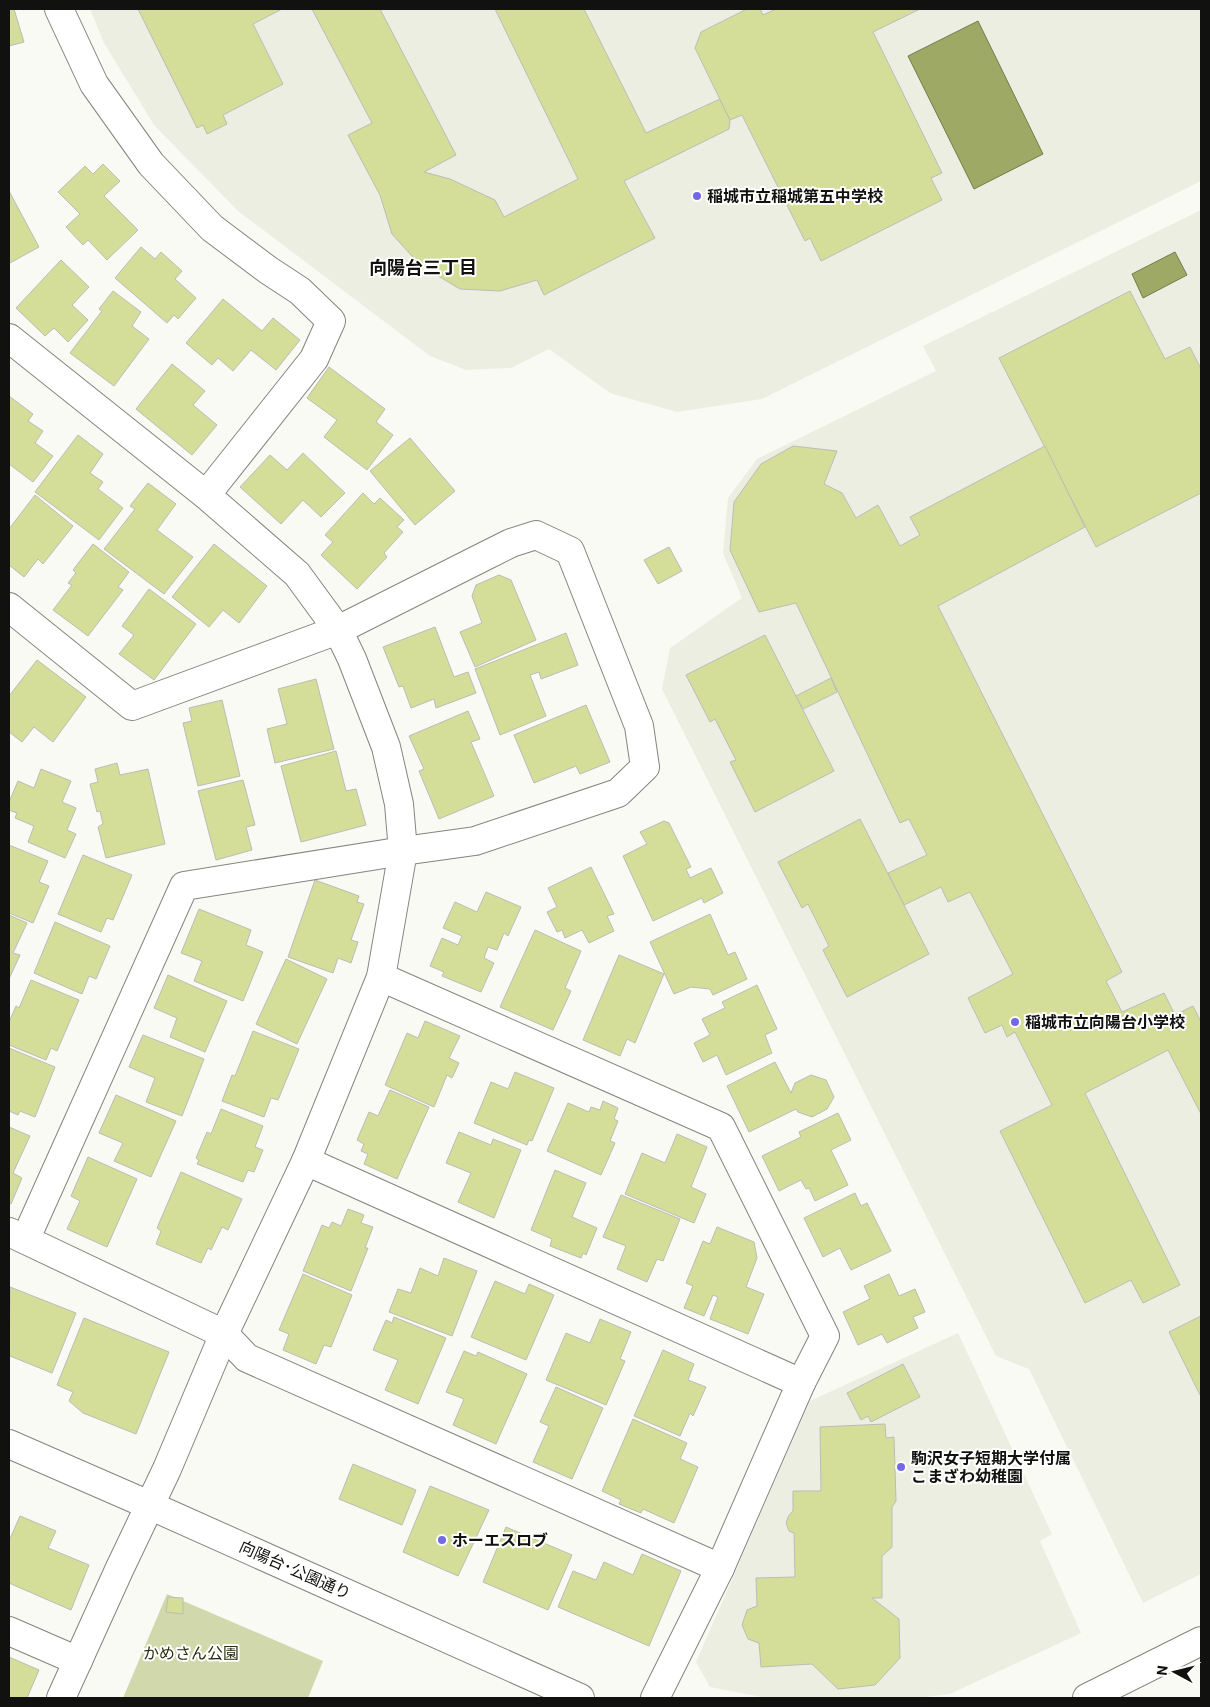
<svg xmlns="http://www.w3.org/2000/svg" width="1210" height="1707" viewBox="0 0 1210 1707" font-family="Roboto,'Noto Sans JP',sans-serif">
	<rect width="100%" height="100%" fill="#f9faf4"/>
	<g fill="#eceee1">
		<polygon points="90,9 1201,9 1201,181 762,399 677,412 610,393 549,349 511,368 466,370 430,356 238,211 154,125 104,43"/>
		<polygon points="1201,210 1201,1574 1143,1603 1029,1369 996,1356 662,689 670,648 742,598 723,553 728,498 757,459 936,371 923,346"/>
		<polygon points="958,1333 1052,1534 1040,1541 1081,1633 950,1694 917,1698 767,1698 710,1687 696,1662 810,1401"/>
	</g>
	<polygon fill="#d1d8ab" points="167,1594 323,1661 308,1698 123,1698"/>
	<g fill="#9fa966" stroke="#747b4c">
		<polygon points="978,21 1043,154 974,189 908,56"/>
		<polygon points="1175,252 1187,275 1143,298 1132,274"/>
	</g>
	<g fill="#d4de99" stroke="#bbbdb6">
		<polygon points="9,9 14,9 24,42 9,46"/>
		<polygon points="138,9 282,9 253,24 283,84 223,115 227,124 207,134 203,125 197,128"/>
		<polygon points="312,9 380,9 456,155 424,172 450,179 495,200 504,217 578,179 495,9 584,9 646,133 720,99 730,120 729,129 624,181 655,238 544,295 537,280 500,291 460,289 420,265 392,234 380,195 348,135 372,123"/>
		<polygon points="747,9 760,9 763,15 776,9 920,9 873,32 942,173 931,178 942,200 821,261 810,238 805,241 742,115 730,120 695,48 701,32"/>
		<polygon points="103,164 120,181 104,196 138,230 107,260 88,240 83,245 66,227 80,214 58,192 85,166 93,174"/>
		<polygon points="9,191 39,247 10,263 9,261"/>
		<polygon points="141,247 155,259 161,252 182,271 175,279 196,298 178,319 174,315 167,323 115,278"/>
		<polygon points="61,260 89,287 72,305 88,320 68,342 54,328 45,336 16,308"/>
		<polygon points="113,291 141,312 132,326 149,339 114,386 70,353 102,311 99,309"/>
		<polygon points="1130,291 1165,359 1190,347 1201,369 1201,493 1096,547 999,358"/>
		<polygon points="223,299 262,331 273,318 300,340 276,370 251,350 233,371 218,358 212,365 186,343"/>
		<polygon points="172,364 205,391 193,405 217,425 192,455 136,409"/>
		<polygon points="329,367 385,409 376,422 393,435 367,470 324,437 337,420 307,398"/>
		<polygon points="9,396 33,414 28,421 43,431 35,443 53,456 33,482 9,464"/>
		<polygon points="78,435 103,454 90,473 103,482 98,489 123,508 99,540 35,492"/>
		<polygon points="410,438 455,491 415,525 370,471"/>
		<polygon points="793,446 837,451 824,484 842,493 856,518 878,505 900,546 920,535 910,517 1045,446 1085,527 938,606 1122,972 1106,981 1122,1012 1164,993 1175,1015 1193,1006 1201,1022 1201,1114 1168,1050 1085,1093 1180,1285 1143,1303 1131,1280 1085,1303 1000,1131 1052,1105 1015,1032 1007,1037 1002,1025 985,1033 968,998 1013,974 970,892 948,902 941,887 904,905 888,873 927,855 909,819 900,823 796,603 759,612 730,550 734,502 761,464"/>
		<polygon points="303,453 345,493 321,517 303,500 281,524 240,487 270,455 287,470"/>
		<polygon points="148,483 176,504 157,530 193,557 164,594 104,549 135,509 130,506"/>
		<polygon points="363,493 374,504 380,498 404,520 397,527 403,532 384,553 387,557 357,589 321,555 333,542 325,535"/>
		<polygon points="35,495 73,526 43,564 38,559 24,577 9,565 9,529"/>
		<polygon points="93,544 129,572 118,587 123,590 88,636 53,610 72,585 68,583 76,573 73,570"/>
		<polygon points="214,544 267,586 239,623 223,610 209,627 172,597"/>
		<polygon points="669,547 682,571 658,584 644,560"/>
		<polygon points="499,575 511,580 536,640 475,667 460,632 482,623 472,596 476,585"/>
		<polygon points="149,589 196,624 154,680 119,654 134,635 122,626"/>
		<polygon points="435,627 454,677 468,672 476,693 436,708 434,699 411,708 403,686 399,687 383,647"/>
		<polygon points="566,633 578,665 541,679 539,672 530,675 546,716 500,735 475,669"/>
		<polygon points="765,635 834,771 755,812 730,762 736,760 715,719 710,722 686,675"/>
		<polygon points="37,660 86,697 53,742 34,727 22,742 9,732 9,696"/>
		<polygon points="831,678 837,692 803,709 796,696"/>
		<polygon points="316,679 334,749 275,763 267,729 287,724 278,689"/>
		<polygon points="222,700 240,776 198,786 183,723 192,721 189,708"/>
		<polygon points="586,705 610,762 580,774 576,766 534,783 514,735"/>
		<polygon points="468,711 480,739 471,742 494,796 439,819 419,771 424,769 409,736"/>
		<polygon points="336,751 346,791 356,789 366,825 301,842 281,766"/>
		<polygon points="117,763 120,775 148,769 165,844 106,858 98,827 103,824 100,811 97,812 90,784 98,782 95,769"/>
		<polygon points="41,769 71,781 62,802 76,808 67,830 76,834 65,858 28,842 34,826 15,818 17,813 9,810 9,802 18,781 34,788"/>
		<polygon points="243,780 255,825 246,827 252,850 216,860 198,791"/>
		<polygon points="860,819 929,954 847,997 823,950 829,946 808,904 802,908 778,862"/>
		<polygon points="664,821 669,823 691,867 686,869 690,878 711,868 723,893 704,903 702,898 653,921 623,856 647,844 640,832"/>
		<polygon points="9,845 48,861 39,882 49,886 33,923 9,913"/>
		<polygon points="83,855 132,875 113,920 107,918 101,932 58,914"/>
		<polygon points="591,867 614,914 607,916 614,931 589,943 582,930 565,938 562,930 557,932 547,912 557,907 548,888"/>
		<polygon points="315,880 359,896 357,902 364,904 351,940 358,942 351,963 338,958 333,973 288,957"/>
		<polygon points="486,892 521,907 508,936 504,933 497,950 488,947 484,958 494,963 481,992 442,976 444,972 430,966 442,938 458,945 462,936 443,928 455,902 477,912"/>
		<polygon points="199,909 251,930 246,945 263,952 243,1001 194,981 202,961 181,953"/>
		<polygon points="710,914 728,955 735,952 747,979 713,995 710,989 691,987 674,994 650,942"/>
		<polygon points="9,915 27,923 13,953 20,955 9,979"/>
		<polygon points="55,922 110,946 96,979 89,976 82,994 34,973"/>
		<polygon points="535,930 581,951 565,988 571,991 553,1030 500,1007"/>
		<polygon points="619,955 664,974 635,1043 627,1039 620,1056 583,1040"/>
		<polygon points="286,959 327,979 297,1044 256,1024"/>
		<polygon points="168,975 227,1001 205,1052 170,1037 177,1018 154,1008"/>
		<polygon points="31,980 79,1000 57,1051 51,1048 46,1060 9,1045 9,1022 16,1006 19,1008"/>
		<polygon points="757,985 777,1029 765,1035 772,1053 726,1075 717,1055 703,1062 694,1043 710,1035 702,1019 725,1008 722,1002"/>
		<polygon points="425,1021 460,1036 449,1058 459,1063 452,1078 447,1075 434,1107 385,1085 407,1033 418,1038"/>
		<polygon points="253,1031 299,1049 278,1100 271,1098 264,1117 222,1101 232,1075 235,1076"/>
		<polygon points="143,1035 204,1059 182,1116 146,1102 155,1078 129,1067"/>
		<polygon points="9,1048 55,1067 35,1117 20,1111 18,1115 9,1111"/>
		<polygon points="775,1062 791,1093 795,1083 811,1075 826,1080 834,1097 827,1109 812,1117 798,1112 796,1109 749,1132 727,1086"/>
		<polygon points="515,1072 554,1088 532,1141 529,1140 527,1145 474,1123 491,1082 508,1089"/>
		<polygon points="390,1090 429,1107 397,1179 364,1164 368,1154 361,1151 364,1144 357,1140 369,1112 378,1116"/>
		<polygon points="116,1095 176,1121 151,1177 114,1161 123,1143 99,1133"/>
		<polygon points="603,1101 618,1108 614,1119 618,1121 610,1141 615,1143 601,1175 547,1151 568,1103 589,1112 591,1107 600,1110"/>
		<polygon points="221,1109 263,1126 255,1147 263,1150 254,1172 248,1170 243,1182 197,1164 199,1160 196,1158 207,1132 211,1134"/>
		<polygon points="838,1113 851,1140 831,1150 848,1185 815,1201 809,1188 806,1189 801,1180 779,1191 762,1156 801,1137 799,1132"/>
		<polygon points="9,1127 30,1136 13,1173 22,1178 11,1204 9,1203"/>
		<polygon points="459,1132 491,1145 493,1139 521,1150 494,1218 458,1202 471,1173 446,1163"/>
		<polygon points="677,1134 707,1147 691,1187 706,1194 694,1223 625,1194 642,1153 665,1163"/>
		<polygon points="88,1157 137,1179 107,1247 67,1229 80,1201 71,1196"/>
		<polygon points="555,1170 586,1183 572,1217 597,1228 586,1255 583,1253 581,1258 550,1246 552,1239 531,1230"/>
		<polygon points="181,1172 242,1199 228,1230 222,1227 211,1250 208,1248 201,1263 156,1244 161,1231 157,1228"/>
		<polygon points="855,1193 861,1206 867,1203 891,1251 851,1270 840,1248 823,1257 804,1218"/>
		<polygon points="621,1195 680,1219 663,1261 657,1259 647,1282 617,1269 626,1246 603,1237"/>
		<polygon points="348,1209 364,1215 361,1223 373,1227 365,1248 368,1248 351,1291 303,1271 322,1225 329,1228 332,1222 341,1226"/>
		<polygon points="717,1227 754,1242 757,1258 746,1287 764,1294 748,1334 710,1319 718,1297 713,1295 704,1316 684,1308 693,1286 686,1283 703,1241 710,1244"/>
		<polygon points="444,1258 477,1271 452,1336 389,1312 398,1289 411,1293 420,1268 438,1276"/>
		<polygon points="303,1274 352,1295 331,1347 324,1345 316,1364 283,1350 289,1334 279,1330"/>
		<polygon points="889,1274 899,1296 915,1289 925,1312 913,1317 918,1328 887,1343 882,1334 858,1345 843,1312 870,1299 864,1286"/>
		<polygon points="495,1281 525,1294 529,1284 554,1295 526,1360 471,1337"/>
		<polygon points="10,1287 76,1313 52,1373 10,1356 9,1359"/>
		<polygon points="1201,1316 1201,1394 1200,1395 1169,1332"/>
		<polygon points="394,1317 446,1338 418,1404 385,1390 398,1360 373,1350 386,1320 392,1323"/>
		<polygon points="84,1318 169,1352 136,1434 83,1413 69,1401 73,1392 57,1385"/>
		<polygon points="600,1319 631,1332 620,1359 625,1361 606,1405 546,1380 566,1333 590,1343"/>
		<polygon points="663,1350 694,1364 688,1380 706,1387 693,1416 690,1413 680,1436 634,1416"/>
		<polygon points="464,1351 476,1356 478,1352 527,1374 496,1444 453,1425 464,1399 446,1392"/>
		<polygon points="903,1364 920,1397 871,1422 868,1416 861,1420 847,1393"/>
		<polygon points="556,1387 603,1408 572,1479 533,1462 549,1426 540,1422"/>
		<polygon points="633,1419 687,1443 680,1459 698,1467 674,1523 643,1509 641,1513 619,1504 621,1500 602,1491"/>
		<polygon points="885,1424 886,1438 894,1437 896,1501 892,1507 892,1547 882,1556 882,1598 872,1598 899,1619 900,1658 875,1685 838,1689 812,1664 761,1667 759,1643 748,1639 742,1625 747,1610 757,1606 756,1578 795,1577 794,1533 789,1531 786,1523 789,1515 793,1511 793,1491 821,1491 820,1427"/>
		<polygon points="353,1464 416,1490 402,1525 339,1499"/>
		<polygon points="430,1486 489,1510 458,1576 403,1552"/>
		<polygon points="20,1516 56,1531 48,1548 89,1565 71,1610 9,1583 9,1541"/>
		<polygon points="506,1527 572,1555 548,1610 483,1582"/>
		<polygon points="642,1554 681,1571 649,1646 558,1607 573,1571 596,1580 604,1562 633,1575"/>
		<polygon points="168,1597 183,1598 183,1614 166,1612"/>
		<polygon points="9,1657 39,1670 27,1698 9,1698"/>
	</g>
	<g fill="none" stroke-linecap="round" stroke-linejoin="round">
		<defs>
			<g id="minor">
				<polyline points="59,9 94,84 151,164 212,228 268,270 300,291 331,321 314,359 206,495"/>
				<polyline points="9,338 206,495 297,574 338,630 352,659 386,747 399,804 403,851 381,977 306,1161 224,1334 167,1469 119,1570 61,1698"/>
				<polyline points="9,607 132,706 338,630 487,555 511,543 536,535 570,551 639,726 645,767 618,793 475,841 403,851 184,886 26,1238"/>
				<polyline points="381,977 721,1127 825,1336 801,1383"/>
				<polyline points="306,1161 801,1383 720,1568 655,1698"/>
				<polyline points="9,1232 224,1334 247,1358 720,1568"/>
				<polyline points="9,1444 149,1505 580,1698"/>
				<polyline points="9,1631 78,1661"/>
				<polyline points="1087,1698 1201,1641"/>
			</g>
		</defs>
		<use href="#minor" stroke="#83857f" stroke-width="30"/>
		<use href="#minor" stroke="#fff" stroke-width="28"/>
	</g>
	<g fill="#7469e4" stroke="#fffffe" stroke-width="2">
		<circle cx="697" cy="196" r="5"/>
		<circle cx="1015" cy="1022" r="5"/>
		<circle cx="901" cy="1467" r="5"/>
		<circle cx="442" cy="1540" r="5"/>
	</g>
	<g text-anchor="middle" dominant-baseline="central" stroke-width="4" stroke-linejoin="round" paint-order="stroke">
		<g font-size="16" font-weight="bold" fill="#11110f" stroke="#fffffe" text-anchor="start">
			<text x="707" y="196">稲城市立稲城第五中学校</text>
			<text x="1025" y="1022">稲城市立向陽台小学校</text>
			<text x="911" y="1458">駒沢女子短期大学付属<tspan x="911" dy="18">こまざわ幼稚園</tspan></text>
			<text x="452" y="1540">ホーエスロブ</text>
		</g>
		<g font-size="16" fill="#11110f" stroke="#fffffe">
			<text transform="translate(295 1570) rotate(24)">向陽台･公園通り</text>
		</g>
		<g font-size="16" fill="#2a2e10" stroke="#fffffe">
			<text x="191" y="1653">かめさん公園</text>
		</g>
		<g font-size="18" font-weight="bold" fill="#11110f" stroke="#fffffe">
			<text x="423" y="267">向陽台三丁目</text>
		</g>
	</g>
	<rect width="1210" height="1707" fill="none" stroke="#11110f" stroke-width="20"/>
	<g transform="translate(1175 1672) rotate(277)" stroke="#fffffe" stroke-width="4" paint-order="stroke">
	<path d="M0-4L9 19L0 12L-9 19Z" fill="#11110f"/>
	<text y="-8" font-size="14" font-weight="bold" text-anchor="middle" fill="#11110f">N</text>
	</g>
</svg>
